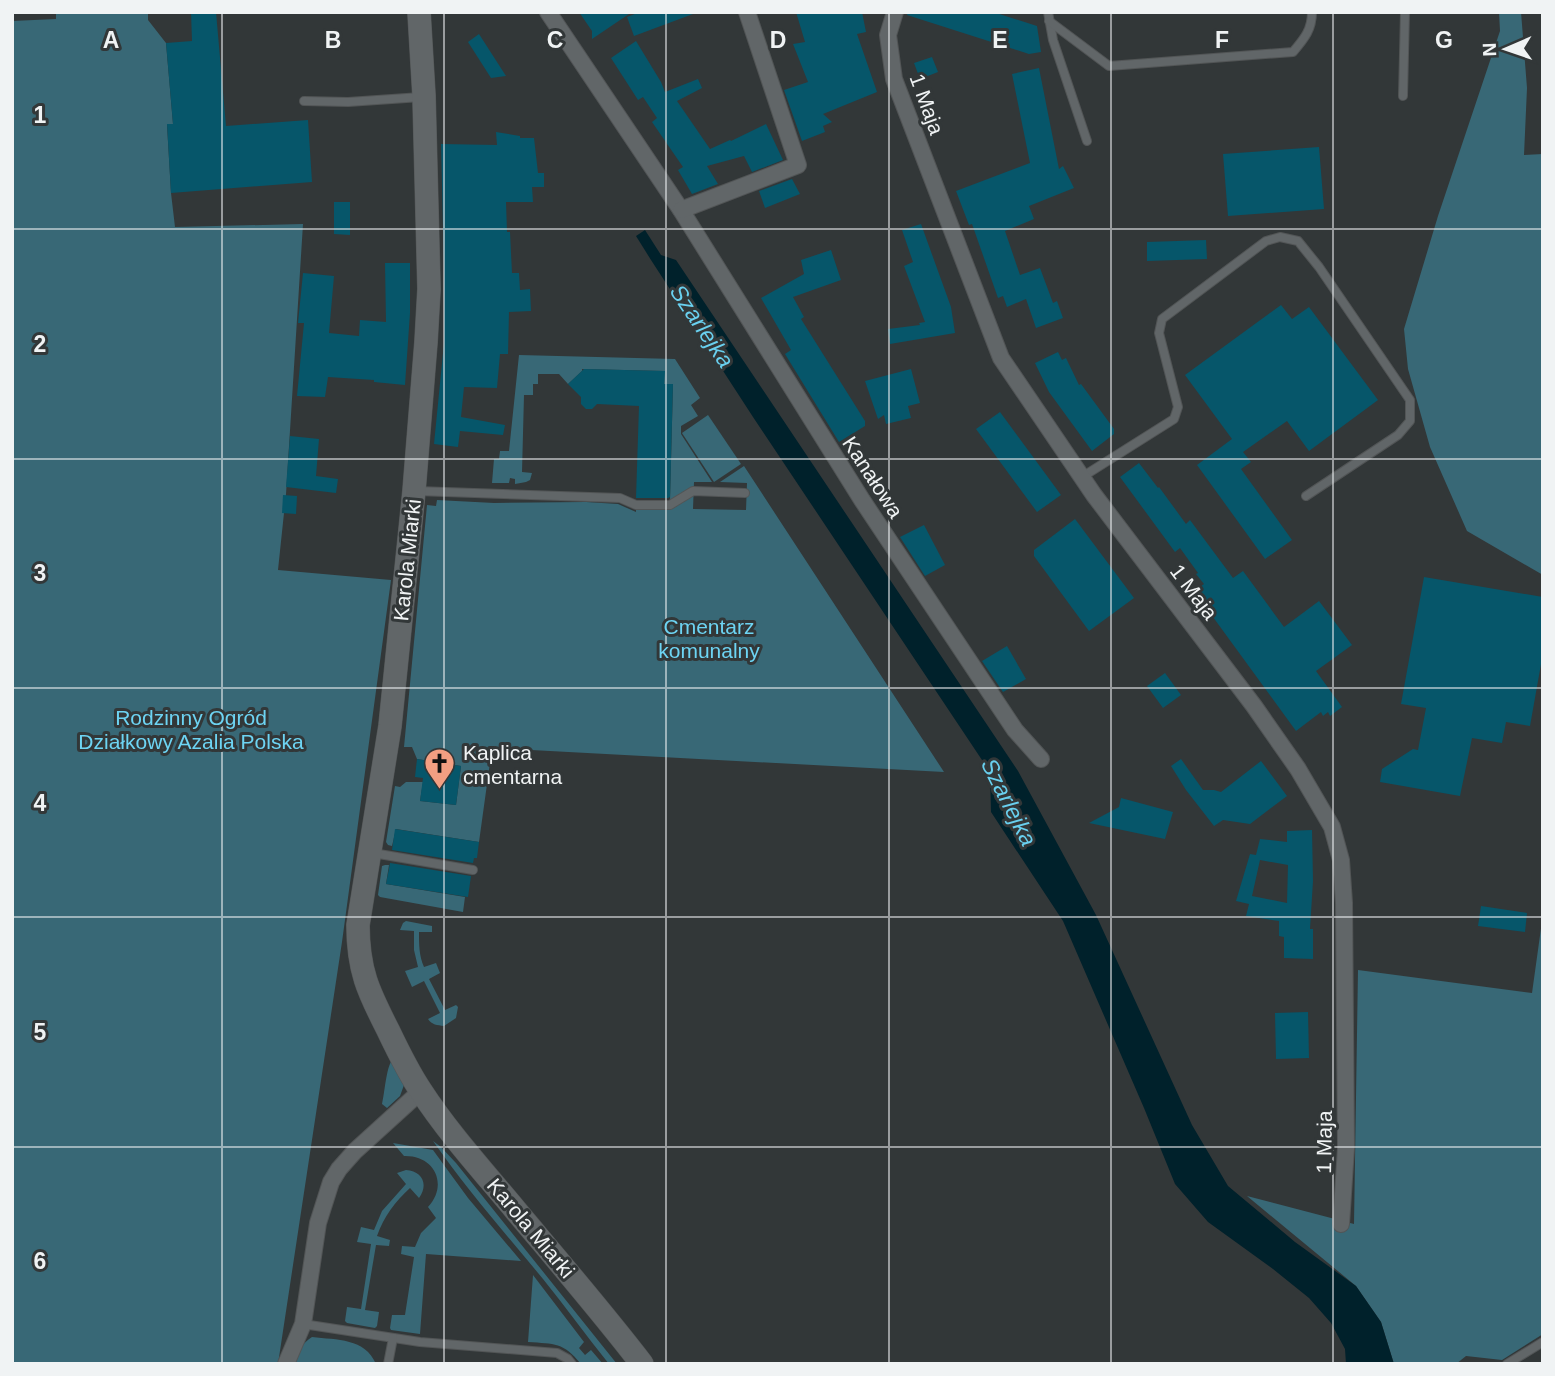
<svg xmlns="http://www.w3.org/2000/svg" width="1555" height="1376" viewBox="0 0 1555 1376" font-family="Helvetica,sans-serif">
	<rect width="100%" height="100%" fill="#323738"/>
	<g fill="#386876">
		<polygon points="56,12 148,12 148,20 166,43 173,124 167,125 171,193 175,227 303,224 286,494 278,570 391,580 342,942 278,1364 12,1364 12,21 56,19"/>
		<polygon points="1499,12 1521,12 1527,88 1524,155 1543,154 1543,575 1467,531 1430,447 1408,369 1404,329 1438,216 1500,31"/>
		<polygon points="519,355 675,359 700,398 691,405 698,416 681,426 681,434 712,482 694,482 693,509 746,510 747,483 720,482 744,466 944,772 492,748 479,842 396,829 392,846 388,845 386,842 395,786 400,787 406,782 423,782 420,801 456,805 461,766 417,759 412,747 404,747 427,505 436,506 437,500 494,503 586,502 618,504 636,512 636,500 670,500 673,384 664,384 664,371 582,369 582,371 568,384 559,374 538,374 538,384 533,384 533,395 524,395 522,472 532,473 530,480 526,482 515,484 515,479 510,478 509,483 492,483 494,459 499,459 500,451 509,451"/>
		<polygon points="708,415 741,464 714,482 682,433"/>
		<polygon points="385,865 389,865 386,884 465,897 463,912 380,897 378,895 382,866"/>
		<polygon points="1543,914 1543,1334 1502,1360 1466,1356 1456,1364 1394,1364 1381,1322 1356,1286 1247,1196 1354,1224 1358,970 1532,993"/>
		<path d="M406 921 432 926V932H419C419 944 419 956 424 967L436 963 440 973 429 979 445 1010 456 1005 458 1007 456 1018 444 1026C437 1025 432 1025 428 1019L440 1013 424 981 412 987 405 971 418 967 414 950V931L400 930 403 923Z"/>
		<path d="M392 1060 404 1085 400 1096 387 1108 382 1104C385 1091 386 1069 392 1060Z"/>
		<path d="M433 1141 441 1147 456 1163 617 1364H609C586 1336 566 1307 543 1279 506 1234 467 1190 433 1141Z"/>
		<path d="M393 1143 433 1150 468 1198 521 1261 426 1254 420 1334 391 1330 390 1328 392 1315H405L414 1257 401 1254 402 1246 415 1247 421 1233 436 1218 428 1207C449 1184 434 1155 404 1156Z"/>
		<path d="M406 1170C422 1171 429 1184 419 1198L410 1188C395 1202 384 1216 377 1236L390 1240 389 1246 376 1245 365 1310 379 1312 377 1326 375 1328 347 1323 345 1321 347 1307 361 1309 371 1244 357 1242 361 1227 374 1230 382 1211 406 1184 397 1173Z"/>
		<path d="M533 1275 584 1342 579 1348 585 1355 591 1350 603 1364H581C563 1342 555 1344 528 1342Z"/>
		<path d="M312 1337C337 1340 365 1338 376 1364H292C297 1353 302 1343 312 1337Z"/>
	</g>
	<polygon fill="#00212b" points="645,230 661,255 676,260 1018,771 1096,915 1192,1125 1228,1186 1295,1242 1356,1286 1381,1322 1394,1364 1346,1364 1345,1349 1331,1323 1309,1298 1273,1269 1208,1222 1175,1184 1144,1108 1063,921 991,812 990,772 753,417 651,260 636,236"/>
	<g fill="#06566a" fill-rule="evenodd">
		<polygon points="191,12 216,12 226,126 308,120 312,182 171,193 167,124 173,124 166,43 192,41"/>
		<polygon points="579,12 632,12 592,39 592,31"/>
		<polygon points="640,12 692,12 693,14 634,36 627,17"/>
		<polygon points="796,12 862,12 866,32 857,34 877,92 823,114 832,122 823,126 825,132 802,141 784,90 808,82 793,44 805,42"/>
		<polygon points="908,12 993,12 1037,26 1041,52 1029,54 907,15"/>
		<polygon points="479,34 506,76 491,78 468,42"/>
		<polygon points="636,41 661,82 665,92 698,79 702,88 677,101 710,149 730,140 731,141 766,124 783,160 752,172 744,156 707,166 718,184 692,194 678,170 683,167 652,122 657,118 643,97 638,100 611,58"/>
		<polygon points="932,57 938,72 920,79 914,63"/>
		<polygon points="1039,68 1059,169 1063,166 1074,188 1029,206 1034,219 1005,231 1020,275 1040,268 1053,303 1057,301 1063,318 1036,328 1026,299 1007,307 1003,296 998,298 972,224 969,225 956,191 1030,163 1012,74"/>
		<polygon points="496,132 520,136 520,138 534,138 538,173 544,173 544,187 532,187 533,202 506,202 507,232 510,232 512,273 519,273 520,290 530,289 531,311 509,312 508,354 500,354 497,388 464,387 461,417 505,425 503,435 460,431 458,447 434,444 444,343 444,268 441,144 497,145"/>
		<polygon points="1319,147 1324,209 1228,216 1223,154"/>
		<polygon points="792,179 800,194 765,208 759,191"/>
		<polygon points="334,202 350,202 350,235 334,234"/>
		<polygon points="921,224 951,307 955,333 890,344 888,329 920,325 919,323 925,322 904,266 913,262 902,230"/>
		<polygon points="1206,240 1207,259 1147,261 1147,242"/>
		<polygon points="831,250 841,280 793,297 804,317 801,319 865,421 865,426 839,442 785,354 791,350 761,298 804,274 801,260"/>
		<polygon points="385,263 410,263 410,313 405,385 374,382 374,380 328,377 325,397 297,396 304,323 298,323 303,273 334,276 329,333 359,336 360,320 386,322"/>
		<polygon points="1281,305 1292,319 1309,307 1378,400 1309,451 1287,421 1243,452 1251,462 1241,469 1292,540 1265,559 1197,465 1232,439 1185,375"/>
		<polygon points="1058,352 1062,360 1066,358 1079,385 1081,384 1114,429 1114,434 1092,451 1049,392 1035,363"/>
		<polygon points="584,369 665,371 664,384 673,384 670,497 668,498 636,498 639,406 597,404 592,409 586,409 581,404 581,397 568,384"/>
		<polygon points="911,369 920,403 908,406 911,418 886,424 884,415 878,419 865,381"/>
		<polygon points="1000,412 1061,495 1037,512 976,429"/>
		<polygon points="290,436 319,439 316,476 338,479 336,493 286,487"/>
		<polygon points="1139,463 1158,488 1159,487 1186,524 1190,520 1233,578 1243,571 1284,627 1319,601 1352,645 1316,671 1342,707 1330,716 1328,712 1323,716 1321,712 1296,731 1194,591 1204,584 1196,574 1198,573 1180,548 1175,552 1120,477"/>
		<polygon points="283,495 297,496 296,514 282,513"/>
		<polygon points="1075,519 1134,598 1089,631 1034,556 1034,550"/>
		<polygon points="924,525 945,565 925,576 900,537"/>
		<polygon points="1424,577 1543,597 1543,653 1530,726 1506,722 1502,743 1472,738 1460,796 1380,782 1382,769 1413,749 1418,750 1426,708 1401,704"/>
		<polygon points="1007,646 1026,679 1003,692 982,661"/>
		<polygon points="1165,673 1181,695 1163,708 1147,686"/>
		<polygon points="417,759 461,766 456,805 420,801 423,778 415,777"/>
		<polygon points="1181,759 1203,790 1214,790 1221,792 1261,761 1287,796 1250,824 1223,820 1214,826 1186,790 1171,766"/>
		<polygon points="1121,798 1173,812 1165,839 1089,823 1119,807"/>
		<polygon points="395,829 479,842 477,858 474,858 473,863 392,850"/>
		<path d="M1312 830 1313 881 1310 929H1313V959L1284 958V937L1279 936V921L1246 916 1249 904 1236 901 1250 854 1256 855 1260 839 1287 842V831ZM1260 860 1288 865 1287 903 1252 896Z"/>
		<polygon points="390,863 471,876 468,897 386,884"/>
		<polygon points="1481,906 1527,913 1525,932 1478,926"/>
		<polygon points="1308,1012 1309,1058 1276,1059 1275,1013"/>
	</g>
	<g fill="none" stroke-linecap="round" stroke-linejoin="round">
		<defs>
			<g id="lane">
				<polyline points="1048,12 1053,40 1087,141"/>
				<path d="M1049 21 1109 66 1293 52C1304 39 1312 30 1312 12"/>
				<polyline points="1403,96 1405,12"/>
				<polyline points="304,101 348,102 421,97"/>
				<polyline points="1082,477 1174,419 1178,407 1159,333 1162,319 1266,241 1280,237 1298,241 1319,267 1410,400 1410,421 1398,435 1306,496"/>
				<polyline points="417,491 620,498 636,505 670,505 693,491 745,493"/>
				<polyline points="373,853 473,870"/>
				<polyline points="303,1324 420,1342 557,1353 568,1359 572,1364"/>
				<polyline points="388,1364 393,1338"/>
				<polyline points="1507,1364 1543,1342"/>
			</g>
			<g id="street">
				<polyline points="548,12 681,210 862,500 1015,730 1041,759"/>
				<polyline points="895,12 888,35 894,79 1001,358 1094,495 1254,706 1298,769 1332,827 1341,860 1344,903 1346,1148 1341,1224"/>
				<polyline points="681,210 798,165 747,12"/>
				<polyline points="286,1364 303,1324 318,1223 331,1182 339,1169 355,1151 421,1091"/>
			</g>
			<path id="secondary" d="M419 12 424 96 429 289 426 342 414 491 390 726 358 925C358 970 368 991 388 1030 398 1051 408 1072 421 1091 449 1134 484 1172 517 1212 559 1262 602 1312 642 1364"/>
		</defs>
		<use href="#lane" stroke="#525556" stroke-width="10"/>
		<use href="#street" stroke="#525556" stroke-width="18"/>
		<use href="#secondary" stroke="#525556" stroke-width="24"/>
		<use href="#lane" stroke="#616668" stroke-width="8"/>
		<use href="#street" stroke="#616668" stroke-width="16"/>
		<use href="#secondary" stroke="#616668" stroke-width="23"/>
	</g>
	<path fill="none" stroke="#f0f3f4" stroke-width="2" stroke-opacity="0.55" d="M222 12V1364M444 12V1364M666 12V1364M889 12V1364M1111 12V1364M1333 12V1364M12 229H1543M12 459H1543M12 688H1543M12 917H1543M12 1147H1543"/>
	<defs>
		<symbol id="church-pin" viewBox="-11 -11 22 30"><path d="M0 17L-7.5 6A9.5 9.5 0 1 1 7.5 6Z" fill="#f39f82" stroke="#323738"/><path d="M-1.2-6h2.4v3.5h3.3v2.4h-3.3V6h-2.4V-.1h-3.3v-2.4h3.3Z" fill="#111"/></symbol>
	</defs>
	<g fill-rule="evenodd">
		<use href="#church-pin" x="422" y="746" width="35" height="47"/>
	</g>
	<g text-anchor="middle" dominant-baseline="central" stroke-width="6" stroke-linejoin="round" paint-order="stroke">
		<g font-size="21" fill="#f0f3f4" stroke="#323738">
			<text transform="translate(927 104) rotate(70)">1 Maja</text>
			<text transform="translate(873 477) rotate(57)">Kanałowa</text>
			<text transform="translate(407 560) rotate(-84)">Karola Miarki</text>
			<text transform="translate(1194 592) rotate(53)">1 Maja</text>
			<text transform="translate(1324 1142) rotate(-89)">1 Maja</text>
			<text transform="translate(531 1228) rotate(50)">Karola Miarki</text>
		</g>
		<g font-size="21" fill="#6dd4f3" stroke="#323738">
			<text x="709" y="626">Cmentarz<tspan x="709" dy="24">komunalny</tspan></text>
			<text x="191" y="717">Rodzinny Ogród<tspan x="191" dy="24">Działkowy Azalia Polska</tspan></text>
		</g>
		<g font-size="21" fill="#f0f3f4" stroke="#323738" text-anchor="start">
			<text x="463" y="752">Kaplica<tspan x="463" dy="24">cmentarna</tspan></text>
		</g>
		<g font-size="23" font-style="italic" fill="#69d0ef" stroke="#323738">
			<text transform="translate(702 326) rotate(56)">Szarlejka</text>
			<text transform="translate(1009 802) rotate(63)">Szarlejka</text>
		</g>
	</g>
	<g font-size="23" text-anchor="middle" font-weight="bold" fill="#f0f3f4" stroke="#323738" stroke-width="6" stroke-linejoin="round" paint-order="stroke">
		<text x="111" y="48">A</text>
		<text x="333" y="48">B</text>
		<text x="555" y="48">C</text>
		<text x="778" y="48">D</text>
		<text x="1000" y="48">E</text>
		<text x="1222" y="48">F</text>
		<text x="1444" y="48">G</text>
		<text x="40" y="123">1</text>
		<text x="40" y="352">2</text>
		<text x="40" y="581">3</text>
		<text x="40" y="811">4</text>
		<text x="40" y="1040">5</text>
		<text x="40" y="1269">6</text>
	</g>
	<rect width="1555" height="1376" fill="none" stroke="#f0f3f4" stroke-width="28"/>
	<g transform="translate(1506 49) rotate(268)" stroke="#323738" stroke-width="5" paint-order="stroke">
	<path d="M0-5L12 26L0 18L-12 26Z" fill="#f0f3f4"/>
	<text y="-10" font-size="19" font-weight="bold" text-anchor="middle" fill="#f0f3f4">N</text>
	</g>
</svg>
